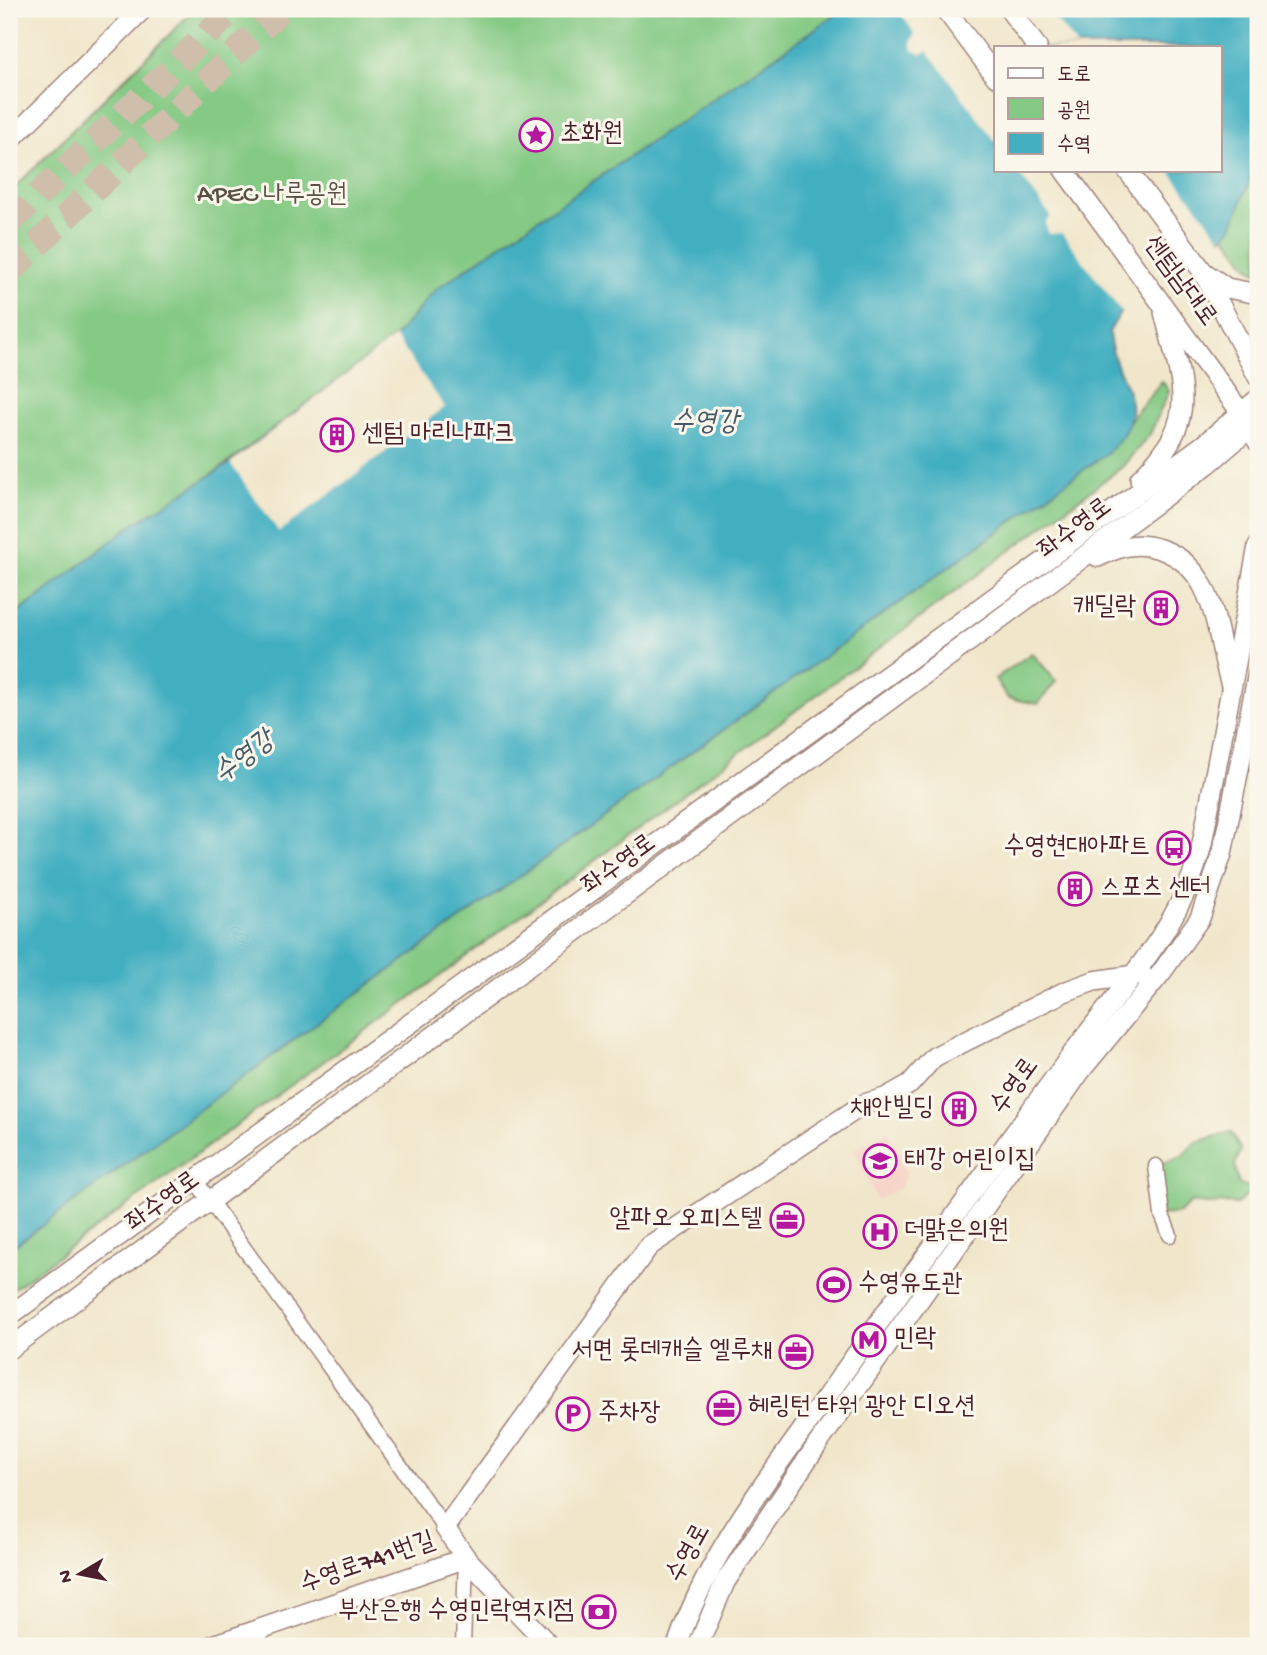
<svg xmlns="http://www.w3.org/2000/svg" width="1267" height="1655" viewBox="0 0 1267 1655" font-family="'Gochi Hand','Poor Story',sans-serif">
	<rect width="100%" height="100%" fill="#fbf7ec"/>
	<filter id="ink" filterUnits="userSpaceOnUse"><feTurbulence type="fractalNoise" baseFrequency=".0143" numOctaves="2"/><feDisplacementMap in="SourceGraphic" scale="14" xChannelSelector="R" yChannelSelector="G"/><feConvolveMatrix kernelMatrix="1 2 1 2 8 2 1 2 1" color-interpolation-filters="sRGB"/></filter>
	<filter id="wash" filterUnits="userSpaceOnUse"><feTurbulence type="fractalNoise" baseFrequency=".00686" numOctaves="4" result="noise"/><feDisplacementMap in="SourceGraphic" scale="28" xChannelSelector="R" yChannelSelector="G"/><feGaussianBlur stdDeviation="1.57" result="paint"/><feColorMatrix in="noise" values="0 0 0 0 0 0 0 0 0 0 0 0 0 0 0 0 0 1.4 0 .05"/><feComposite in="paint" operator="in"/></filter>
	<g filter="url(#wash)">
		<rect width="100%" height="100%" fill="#f0e6ca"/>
		<polygon fill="#f7d1c6" points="888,1131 907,1172 901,1187 877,1200 854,1150"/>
		<g fill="#84c984" stroke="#677458" stroke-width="2">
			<polygon points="195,9 843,9 395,337 9,627 9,193"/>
			<polygon points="1258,100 1258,273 1247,265 1212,217"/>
			<polygon points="1162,381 1169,391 1150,434 1122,467 432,982 9,1292 9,1230 1117,436"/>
			<polygon points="1032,653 1056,681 1038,704 1008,698 995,679"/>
			<path d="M1231 1132 1241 1150 1235 1165 1239 1185 1255 1188 1237 1204C1222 1201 1210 1207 1192 1202L1179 1213 1162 1215 1156 1166 1182 1156 1197 1142Z"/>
		</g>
		<path fill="#43afc1" stroke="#466776" stroke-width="2" fill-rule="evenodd" d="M844 9H1258V158L1232 227 1223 237 1123 308 1109 332C1112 384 1159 403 1107 453L328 1015 9 1250V620L128 528 230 463 375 353 395 337 435 290ZM996 47H1220V170H996Z"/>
		<g fill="#f0e6ca">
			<polygon points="898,9 1048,9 1077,47 996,47 996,142 928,51 921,54 913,50 911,42 915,34"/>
			<polygon points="1016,170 1169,170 1223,241 1123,314 1062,233 1049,234 1045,224 1051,216"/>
			<polygon points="395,337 445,407 279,532 230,463"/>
		</g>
	</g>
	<g filter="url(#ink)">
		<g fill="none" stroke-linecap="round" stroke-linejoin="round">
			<g stroke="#cfbeaa" stroke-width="26" stroke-dasharray="26 13" stroke-linecap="butt">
				<polyline points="9,223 234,9"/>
				<polyline points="9,272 281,9"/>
			</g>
			<defs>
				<g id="street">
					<polyline points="1156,1166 1162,1215 1170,1235"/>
					<polyline points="195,1180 445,1528"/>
					<polyline points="260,1646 260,1629"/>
					<polyline points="463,1646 466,1558"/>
				</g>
				<g id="secondary">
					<polyline points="945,9 996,77"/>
					<polyline points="1009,9 1037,47"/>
					<polyline points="9,141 143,9"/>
					<polyline points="1064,170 1242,414 1258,442"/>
					<polyline points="1127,170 1202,270 1258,377"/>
					<polyline points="1205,273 1227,288 1258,294"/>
					<path d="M1140 479C1202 417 1182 387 1164 312"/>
					<path d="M1098 557C1119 547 1136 541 1160 549 1218 568 1215 636 1231 685"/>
					<polyline points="9,1316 1202,446 1258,399"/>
					<polyline points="9,1349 1074,564 1208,464 1258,421"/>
					<polyline points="211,1646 466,1558"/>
					<polyline points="550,1646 466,1558 445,1528 649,1246 864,1104 885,1098 910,1084 934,1057 1064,992 1094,981 1142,974"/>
					<path d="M677 1646C709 1550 774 1471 832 1389 912 1275 993 1161 1076 1049 1125 982 1182 927 1202 844L1258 546"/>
					<polyline points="698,1646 725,1582 815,1448 1082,1069 1161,973 1200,918 1222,854 1258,673"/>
				</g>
			</defs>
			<use href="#street" stroke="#9d827a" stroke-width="17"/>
			<use href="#secondary" stroke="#9d827a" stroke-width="22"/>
			<use href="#street" stroke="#fff" stroke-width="14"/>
			<use href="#secondary" stroke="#fff" stroke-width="19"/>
		</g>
	</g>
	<defs>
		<symbol id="sight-ring" viewBox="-11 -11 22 22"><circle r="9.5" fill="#fbf7ec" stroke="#b5179e" stroke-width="1.5"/><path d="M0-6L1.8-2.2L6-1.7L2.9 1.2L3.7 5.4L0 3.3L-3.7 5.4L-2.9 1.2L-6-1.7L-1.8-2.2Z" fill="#b5179e"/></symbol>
		<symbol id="building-ring" viewBox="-11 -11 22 22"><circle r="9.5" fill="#fbf7ec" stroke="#b5179e" stroke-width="1.5"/><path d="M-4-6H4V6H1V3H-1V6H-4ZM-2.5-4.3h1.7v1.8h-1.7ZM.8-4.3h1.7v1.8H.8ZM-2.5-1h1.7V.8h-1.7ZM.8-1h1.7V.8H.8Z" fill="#b5179e"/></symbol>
		<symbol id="bus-ring" viewBox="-11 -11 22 22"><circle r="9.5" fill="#fbf7ec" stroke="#b5179e" stroke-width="1.5"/><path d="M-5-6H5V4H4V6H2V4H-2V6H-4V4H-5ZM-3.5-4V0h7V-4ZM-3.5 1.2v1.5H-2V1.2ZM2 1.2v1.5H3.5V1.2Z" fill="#b5179e"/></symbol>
		<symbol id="school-ring" viewBox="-11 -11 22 22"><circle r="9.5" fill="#fbf7ec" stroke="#b5179e" stroke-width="1.5"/><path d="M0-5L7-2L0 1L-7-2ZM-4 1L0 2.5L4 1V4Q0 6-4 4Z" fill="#b5179e"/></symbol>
		<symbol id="office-ring" viewBox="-11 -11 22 22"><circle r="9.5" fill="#fbf7ec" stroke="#b5179e" stroke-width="1.5"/><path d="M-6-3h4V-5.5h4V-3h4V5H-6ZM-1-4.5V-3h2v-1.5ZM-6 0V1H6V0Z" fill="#b5179e"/></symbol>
		<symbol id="hospital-ring" viewBox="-11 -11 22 22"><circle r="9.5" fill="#fbf7ec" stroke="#b5179e" stroke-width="1.5"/><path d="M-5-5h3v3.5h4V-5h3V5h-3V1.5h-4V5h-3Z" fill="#b5179e"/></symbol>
		<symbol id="stadium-ring" viewBox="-11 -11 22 22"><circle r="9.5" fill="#fbf7ec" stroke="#b5179e" stroke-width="1.5"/><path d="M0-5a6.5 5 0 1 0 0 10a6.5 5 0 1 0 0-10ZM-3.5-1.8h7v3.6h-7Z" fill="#b5179e"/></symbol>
		<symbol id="metro-ring" viewBox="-11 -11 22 22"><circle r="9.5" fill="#fbf7ec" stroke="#b5179e" stroke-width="1.5"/><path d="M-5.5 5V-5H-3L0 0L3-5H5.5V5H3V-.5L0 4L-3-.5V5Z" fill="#b5179e"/></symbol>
		<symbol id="parking-ring" viewBox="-11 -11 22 22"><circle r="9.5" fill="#fbf7ec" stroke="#b5179e" stroke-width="1.5"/><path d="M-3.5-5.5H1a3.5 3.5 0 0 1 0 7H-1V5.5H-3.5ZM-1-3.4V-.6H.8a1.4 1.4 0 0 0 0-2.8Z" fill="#b5179e"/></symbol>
		<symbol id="bank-ring" viewBox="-11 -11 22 22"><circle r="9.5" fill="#fbf7ec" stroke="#b5179e" stroke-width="1.5"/><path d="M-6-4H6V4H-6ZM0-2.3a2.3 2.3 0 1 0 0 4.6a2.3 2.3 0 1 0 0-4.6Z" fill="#b5179e"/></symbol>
	</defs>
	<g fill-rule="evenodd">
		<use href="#sight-ring" x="517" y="116" width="38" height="38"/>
		<use href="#building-ring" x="318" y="416" width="38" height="38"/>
		<use href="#building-ring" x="1142" y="589" width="38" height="38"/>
		<use href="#bus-ring" x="1155" y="829" width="38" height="38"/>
		<use href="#building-ring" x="1056" y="870" width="38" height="38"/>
		<use href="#building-ring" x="940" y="1090" width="38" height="38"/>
		<use href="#school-ring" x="861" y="1142" width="38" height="38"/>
		<use href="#office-ring" x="768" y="1201" width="38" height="38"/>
		<use href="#hospital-ring" x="861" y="1213" width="38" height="38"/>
		<use href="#stadium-ring" x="815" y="1266" width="38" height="38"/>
		<use href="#metro-ring" x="850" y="1321" width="38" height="38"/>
		<use href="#office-ring" x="777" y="1333" width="38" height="38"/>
		<use href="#office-ring" x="705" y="1389" width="38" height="38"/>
		<use href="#parking-ring" x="554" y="1395" width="38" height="38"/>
		<use href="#bank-ring" x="580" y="1593" width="38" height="38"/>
	</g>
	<g text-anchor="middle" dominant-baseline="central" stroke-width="6" stroke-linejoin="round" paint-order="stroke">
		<g font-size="26" fill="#4a1f2b" stroke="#fbf7ec" text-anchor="start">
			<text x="560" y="135">초화원</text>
			<text x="362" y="435">센텀 마리나파크</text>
			<text x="1136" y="608" text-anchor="end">캐딜락</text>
			<text x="1150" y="848" text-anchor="end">수영현대아파트</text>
			<text x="1100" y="889">스포츠 센터</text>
			<text x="934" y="1109" text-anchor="end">채안빌딩</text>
			<text x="904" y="1161">태강 어린이집</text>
			<text x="762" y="1220" text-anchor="end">알파오 오피스텔</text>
			<text x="904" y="1232">더맑은의원</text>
			<text x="858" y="1285">수영유도관</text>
			<text x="894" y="1340">민락</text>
			<text x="772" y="1352" text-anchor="end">서면 롯데캐슬 엘루채</text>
			<text x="748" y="1408">헤링턴 타워 광안 디오션</text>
			<text x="598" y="1414">주차장</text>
			<text x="574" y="1612" text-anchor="end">부산은행 수영민락역지점</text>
		</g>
		<g font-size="26" fill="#5b5246" stroke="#fbf7ec">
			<text x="272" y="196">APEC 나루공원</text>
		</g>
		<g font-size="26" fill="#4a1f2b" stroke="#fbf7ec">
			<text transform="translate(1179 282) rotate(54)">센텀남대로</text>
			<text transform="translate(1076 530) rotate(-37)">좌수영로</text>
			<text transform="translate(620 866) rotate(-36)">좌수영로</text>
			<text transform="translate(1016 1087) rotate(-54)">수영로</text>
			<text transform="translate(164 1203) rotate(-36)">좌수영로</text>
			<text transform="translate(690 1554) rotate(-61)">수영로</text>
			<text transform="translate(368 1564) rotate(-19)">수영로741번길</text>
		</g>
		<g font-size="28" font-style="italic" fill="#475967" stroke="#fbf7ec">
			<text x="705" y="423">수영강</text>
			<text transform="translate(245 758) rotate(-37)">수영강</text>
		</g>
	</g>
	<rect width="1267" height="1655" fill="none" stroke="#fbf7ec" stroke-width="35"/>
	<rect x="994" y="46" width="228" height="126" fill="#fbf7ec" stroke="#b4a19f" stroke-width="2"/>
	<rect x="1008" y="68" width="35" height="10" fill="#ffffff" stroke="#b4a19f" stroke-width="2"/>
	<text x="1057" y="80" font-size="21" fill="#4a1f2b">도로</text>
	<rect x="1008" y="98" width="35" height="21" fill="#84c984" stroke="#b4a19f" stroke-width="2"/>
	<text x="1057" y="116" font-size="21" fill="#4a1f2b">공원</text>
	<rect x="1008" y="133" width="35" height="21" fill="#43afc1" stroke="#b4a19f" stroke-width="2"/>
	<text x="1057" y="150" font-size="21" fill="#4a1f2b">수역</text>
	<g transform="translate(80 1574) rotate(260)" stroke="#fbf7ec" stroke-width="5" paint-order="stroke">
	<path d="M0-5L12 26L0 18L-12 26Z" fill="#4a1f2b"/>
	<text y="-10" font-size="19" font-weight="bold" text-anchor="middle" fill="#4a1f2b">N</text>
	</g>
</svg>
